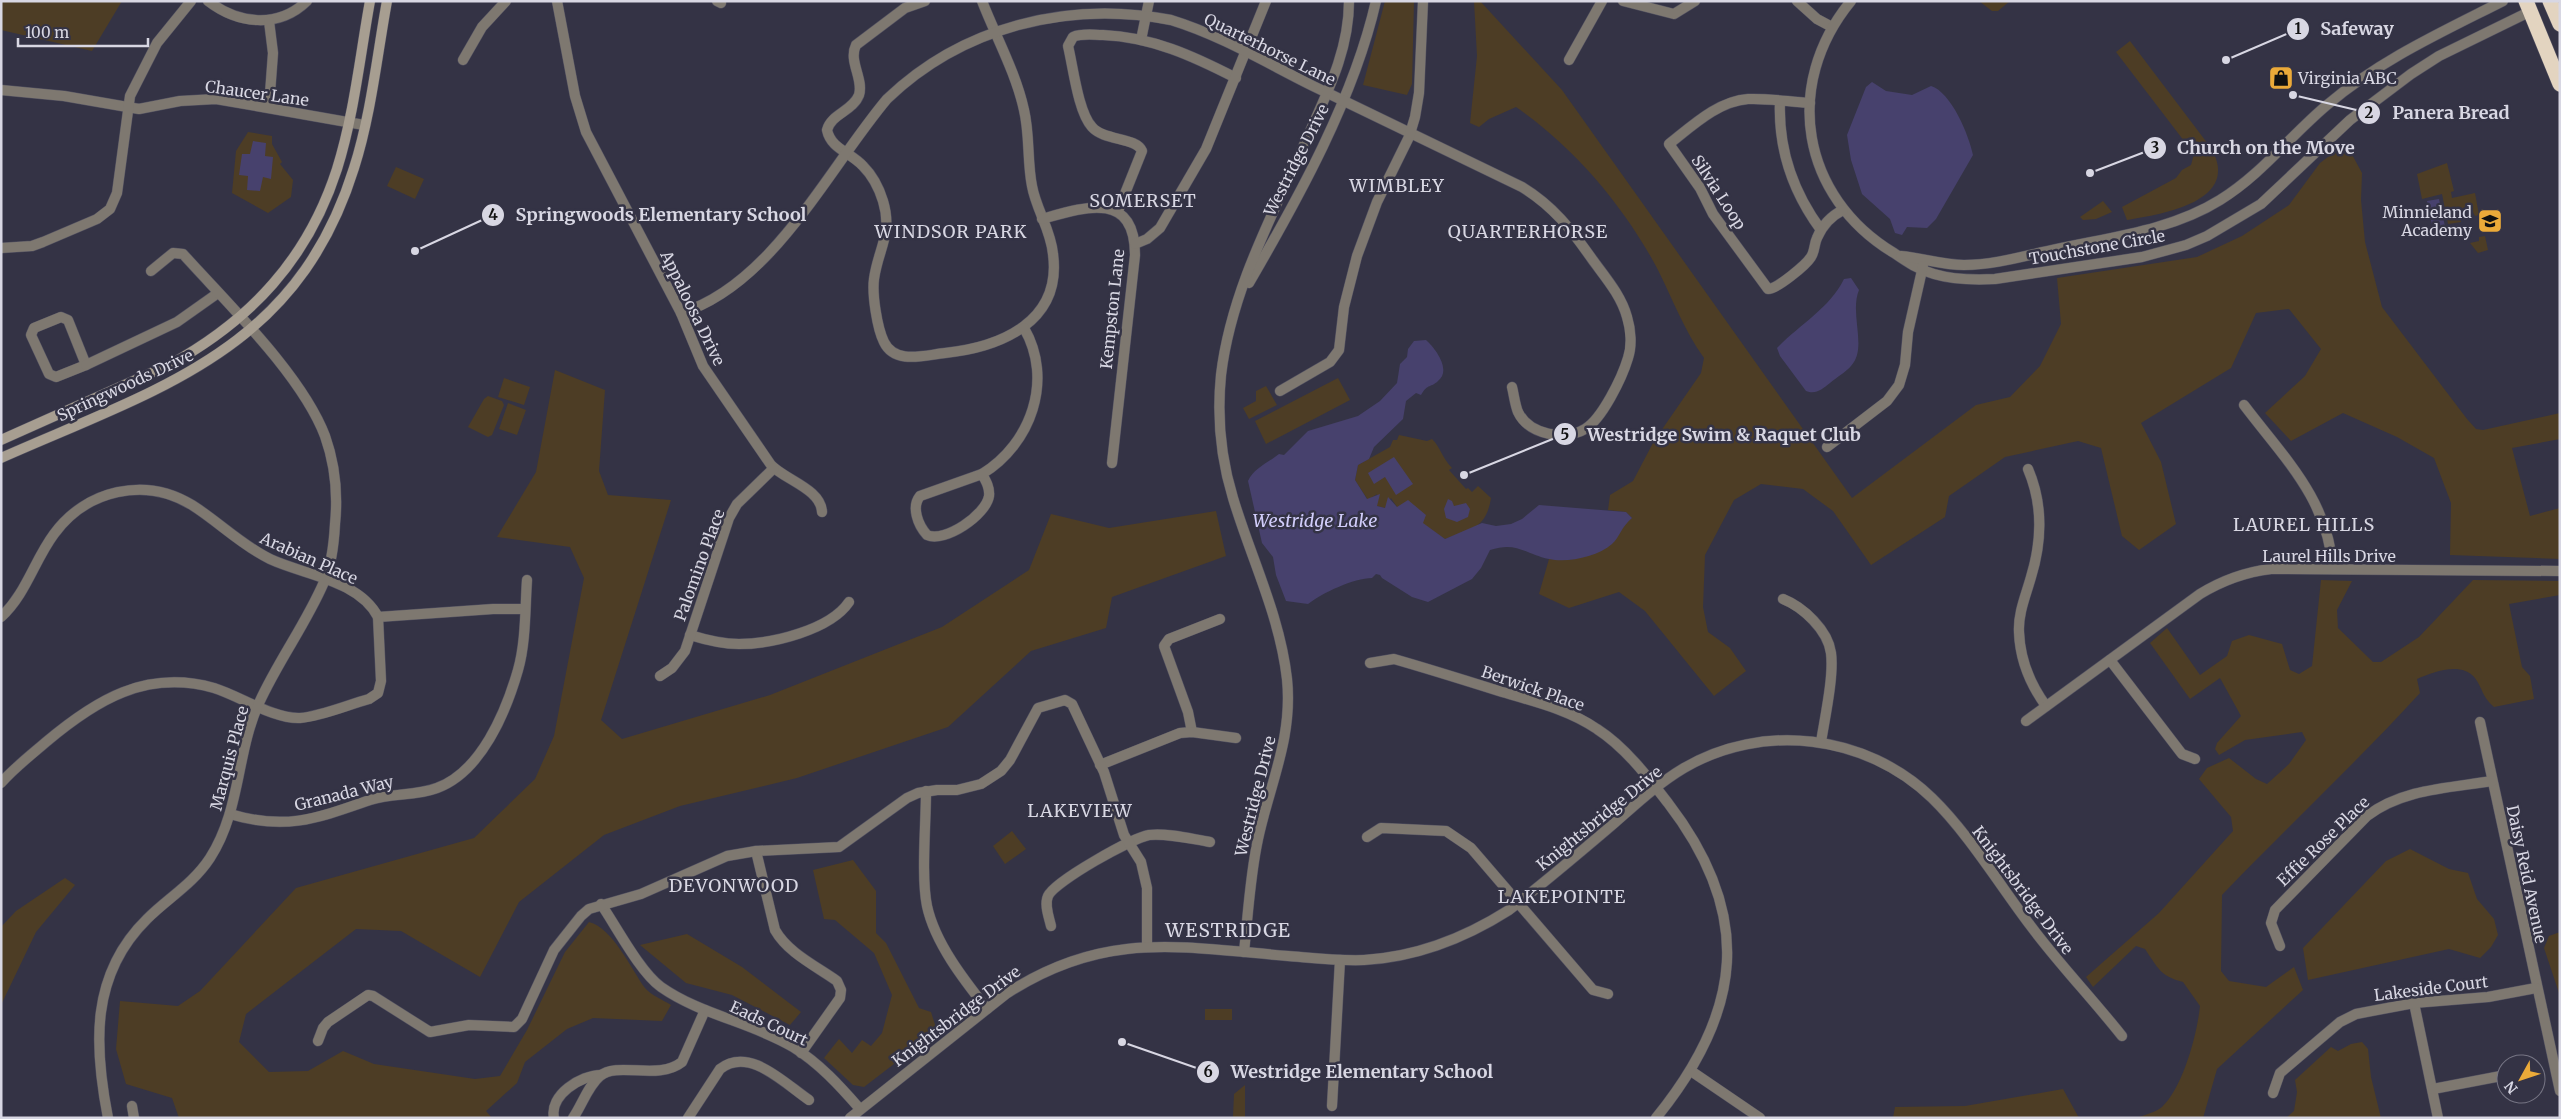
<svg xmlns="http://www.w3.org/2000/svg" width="2561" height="1119" viewBox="0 0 2561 1119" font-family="Merriweather,serif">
	<rect width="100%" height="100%" fill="#343345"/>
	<g fill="#4d3d25">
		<polygon points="1,1 122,1 92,51 1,30"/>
		<polygon points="1385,1 1414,1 1412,84 1407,95 1363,85"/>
		<path d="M1474 1H1480L1562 90 1852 498 1976 405 2010 397 2040 366 2061 324 2057 278 2197 257 2242 236 2289 205 2320 163 2336 151 2343 148 2349 149 2362 173 2361 200 2365 242 2382 307 2467 419 2476 429 2483 430 2560 413V439L2512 448 2530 516 2560 508V559L2450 555 2451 503 2434 458 2397 437 2343 413 2291 441 2265 413 2305 376 2321 349 2289 309 2256 313 2231 368 2141 423 2161 462 2176 524 2139 550 2122 536 2101 448 2078 441 2005 457 1949 496 1945 517 1871 565 1833 511 1803 489 1761 484 1734 500 1705 555 1703 607 1708 632 1730 648 1746 671 1714 696 1645 611 1619 592 1569 608 1539 594 1549 559 1569 560 1632 518 1626 512 1608 510 1610 495 1633 481 1654 441 1701 373 1704 358C1684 330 1673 300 1658 270 1625 207 1574 147 1516 107L1489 119 1479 127 1470 123 1477 56Z"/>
		<polygon points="1979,1 2010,1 1998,11 1992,11"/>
		<path d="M2130 41 2211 148C2242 201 2164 214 2127 220L2122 207 2176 178 2182 170 2191 165 2194 154 2116 52Z"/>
		<polygon points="248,132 272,136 272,144 282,162 280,164 293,180 291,197 268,213 232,193 236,151"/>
		<polygon points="2447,163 2454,191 2451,192 2452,198 2475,193 2479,215 2475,216 2473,212 2460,216 2461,222 2448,224 2442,194 2422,199 2417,174"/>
		<polygon points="396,167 424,179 415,199 387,186"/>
		<polygon points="2103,201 2112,212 2096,219 2083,220 2080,217"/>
		<polygon points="2485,236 2488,250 2478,253 2470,243 2479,241 2479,237"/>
		<path d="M555 370 605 390 599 471 608 495 671 500 601 720 622 739 770 695 942 627 1029 570 1051 514 1109 528 1216 511 1226 556 1112 597 1106 628 1031 651 948 727 797 778 680 806 604 835 519 902 480 977 401 931 356 929 246 1014 239 1042 269 1072 308 1071 343 1051 374 1064 475 1079 500 1076 527 1030 565 952 589 922C613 928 631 969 645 988 651 995 663 1000 671 1005L662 1021 593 1018 567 1029 525 1062 517 1083 486 1111 492 1118H179L172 1098 126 1084 116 1049 120 1001 178 1006 200 991 296 888 474 838 535 779 554 736 584 578 570 547 497 537 536 472Z"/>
		<polygon points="504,378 530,387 524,405 498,397"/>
		<polygon points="1338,378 1350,400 1266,444 1255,421"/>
		<polygon points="1266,386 1277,405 1249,419 1243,408 1256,401 1256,391"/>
		<polygon points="488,396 502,401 504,405 492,435 488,437 468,427 484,399"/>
		<polygon points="508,403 526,410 517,435 499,429"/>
		<path d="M1399 435 1427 441 1432 439C1441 448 1441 456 1452 468L1449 470 1466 489 1468 488 1472 492 1478 486 1491 498C1486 529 1471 529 1445 539L1397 507 1391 498 1385 508 1377 506V494L1368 500 1355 480 1358 465 1390 447 1393 440H1397Z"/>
		<path d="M2321 580 2352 581 2337 610 2338 628 2373 662H2381L2419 637 2473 580 2560 581V595L2509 604 2522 667 2530 676 2534 699 2494 707C2482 697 2483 689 2475 678 2461 661 2433 672 2417 679L2420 693C2356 763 2287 827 2222 895L2221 971 2229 981 2266 987 2294 967 2303 990 2217 1069 2203 1118H2137C2144 1115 2156 1112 2162 1107 2183 1087 2197 1035 2200 1006L2183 982C2160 976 2158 968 2145 949L2136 946 2093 987 2086 977 2159 913 2233 831 2231 817 2199 779 2207 768 2229 758 2256 779 2267 784 2289 764 2306 740 2302 732 2245 740 2219 755 2215 749 2217 743 2241 716 2220 678 2190 699 2150 643 2167 628 2200 675 2227 656 2232 641 2249 635 2282 644 2290 670 2299 674 2312 666Z"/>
		<polygon points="1012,831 1026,849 1005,864 993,846"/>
		<polygon points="2410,849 2449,869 2468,873 2477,899 2494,919 2498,935 2491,947 2480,958 2449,949 2308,980 2303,948 2386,861"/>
		<polygon points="853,860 876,891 876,933 886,943 919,1008 931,1012 937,1031 864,1087 853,1085 824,1058 839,1039 852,1053 862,1040 871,1046 882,1033 892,995 874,953 835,920 824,919 813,870"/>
		<polygon points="65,878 75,885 36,932 1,1005 1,927 16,911"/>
		<polygon points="2560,932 2560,996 2544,948 2549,936"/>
		<polygon points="687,934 742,967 801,1012 790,1025 732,995 686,983 640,945"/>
		<rect x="1205" y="1009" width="27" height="11"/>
		<polygon points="2362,1042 2368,1049 2371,1077 2381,1118 2286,1118 2294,1111 2297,1092 2295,1080 2331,1047 2338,1051 2351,1044"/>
		<polygon points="1245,1085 1245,1117 1233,1117 1234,1094"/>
		<polygon points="2063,1089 2079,1118 1893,1118 1895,1107 1965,1106"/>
	</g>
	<g fill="#47416d">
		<path d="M1872 82 1886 91 1912 95 1931 86C1951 92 1969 135 1973 155L1936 219 1927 228 1907 227 1902 235 1895 233 1890 219 1862 194 1851 160 1847 135 1866 87Z"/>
		<polygon points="253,141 266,143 265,156 273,157 271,179 263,177 260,191 247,190 248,176 239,175 242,154 250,154"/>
		<polygon points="2439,199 2446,231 2434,234 2427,201"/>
		<path d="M1851 278 1859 290C1849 314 1868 348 1851 366 1846 372 1837 377 1830 383 1822 389 1816 395 1806 391L1780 356 1777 348C1800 324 1829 309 1844 279Z"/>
		<path d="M1426 340C1435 348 1452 370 1438 381 1431 388 1428 383 1421 395L1416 393 1406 401 1403 419 1374 447 1369 459 1358 465 1355 480 1367 499 1380 494 1377 506 1385 508 1388 497 1397 507 1408 500 1426 515 1423 523 1445 539 1482 523 1496 526 1511 524 1522 519 1539 505 1626 512 1632 518C1621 527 1620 537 1612 544 1597 557 1567 563 1549 559 1525 554 1517 541 1490 550L1481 568 1472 579 1428 602 1412 597 1382 578 1380 575 1376 574 1372 578C1354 578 1322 593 1308 604L1286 601 1276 575 1273 557 1262 543 1248 481C1254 468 1268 463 1279 454L1284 455 1308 431 1358 416 1380 401 1397 383 1400 364 1407 357 1408 349 1414 341Z"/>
		<polygon points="1394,457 1413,484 1396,495 1385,477 1374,484 1368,473"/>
		<polygon points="1448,499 1452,501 1454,506 1466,503 1470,509 1468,517 1457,522 1446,518 1444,509"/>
	</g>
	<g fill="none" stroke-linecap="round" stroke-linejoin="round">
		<defs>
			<g id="street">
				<path d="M208 1C238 24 278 29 307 1"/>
				<path d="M557 1 575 96 586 132 681 313 703 366 771 465C785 480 821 489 822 512"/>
				<polyline points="717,1 721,3"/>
				<path d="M925 1 905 8 856 45C848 61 864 79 859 95 853 111 831 114 827 130 831 149 850 152 863 166 872 175 879 188 883 201 893 234 878 249 874 279 872 294 877 328 884 342 895 365 925 355 945 353 1002 347 1062 321 1053 254 1051 230 1036 209 1032 186 1027 161 1030 135 1024 110 1016 73 996 37 982 1"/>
				<polyline points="1623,1 1674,14 1695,1"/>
				<polyline points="1797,1 1817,19 1832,27"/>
				<path d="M1851 1C1782 85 1801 197 1894 253 1907 262 1919 270 1934 274 1954 280 1975 280 1995 279L2142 257 2186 245 2207 236 2261 204 2350 120 2411 74 2439 56 2531 11"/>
				<polyline points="269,21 273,53 269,107"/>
				<polyline points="1141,40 1149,1"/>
				<polyline points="463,60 482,27 506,1"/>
				<polyline points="1569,60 1602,1"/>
				<polyline points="1,90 64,96 139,109 180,101 216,99 364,125"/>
				<path d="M1780 101C1778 149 1793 192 1821 230"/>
				<path d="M1810 103C1790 102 1768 98 1748 99 1718 101 1692 126 1669 144L1700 188 1713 214 1768 289C1777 289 1806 265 1811 257 1815 251 1814 244 1817 238 1822 226 1831 216 1843 210"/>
				<path d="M1118 211 1142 151C1136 137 1104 141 1092 127 1078 112 1073 66 1068 46L1073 37C1082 33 1093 35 1103 35 1152 37 1193 56 1236 78"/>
				<path d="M1042 219C1084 207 1135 190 1135 255L1112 463"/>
				<polyline points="1135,244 1147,239 1160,228 1206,149 1266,1"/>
				<polyline points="1,248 32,246 43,242 97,219 110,209 117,193 130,96 157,43 191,1"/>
				<path d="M1901 256C1922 258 1943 265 1964 265 1996 265 2027 255 2057 249 2112 237 2172 230 2220 200 2262 174 2290 136 2327 105 2380 60 2442 32 2503 1"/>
				<path d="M1249 283C1299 197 1354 98 1376 1"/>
				<path d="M681 313C772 285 828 169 887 99 962 27 1068 0 1171 20 1220 35 1265 62 1311 85 1381 119 1451 153 1522 187 1553 206 1571 229 1592 259 1605 277 1621 295 1627 317 1631 330 1632 346 1628 358 1622 378 1602 419 1585 429 1565 441 1529 435 1518 412 1515 405 1514 395 1512 387"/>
				<polygon points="61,317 68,320 86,365 56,377 49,374 31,335 34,328"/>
				<polyline points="86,365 177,322 218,293"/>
				<polyline points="1280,391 1330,362 1339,350 1344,307 1357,256 1377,202 1409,137 1415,117 1419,93 1423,1"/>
				<path d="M2244 405C2284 458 2328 499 2333 569"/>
				<polyline points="1827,447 1887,401 1899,385 1905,365 1908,332 1923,266"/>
				<path d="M2028 469C2043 504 2042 541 2031 577 2026 595 2018 613 2019 632 2020 660 2030 684 2046 706"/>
				<path d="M982 474C986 481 990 488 989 496 986 515 945 543 927 535 918 525 911 507 920 496Z"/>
				<path d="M982 474C1031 444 1054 380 1024 328"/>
				<path d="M1783 599C1803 607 1828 630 1831 653 1834 676 1825 717 1821 742"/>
				<path d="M1 617C26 594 34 561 54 534 86 490 145 476 192 505 219 522 241 545 270 559 304 575 359 580 378 617L493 609H525"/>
				<path d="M690 635C706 640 722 644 739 644 772 644 830 630 849 602"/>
				<polyline points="2110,660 2182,754 2195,759"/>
				<path d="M1370 663 1394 659C1429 669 1464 680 1499 691 1532 701 1568 709 1597 729 1625 747 1648 777 1668 803 1754 915 1743 1011 1656 1118"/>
				<polyline points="660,676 672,668 685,651 729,518 737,504 774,468"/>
				<path d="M2026 721 2200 594C2223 580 2245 572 2271 569L2560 571"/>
				<polyline points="2480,722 2560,1091"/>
				<polyline points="1192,732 1188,712 1164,646 1169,639 1220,619"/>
				<polyline points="1100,765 1180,733 1192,732 1236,738"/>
				<path d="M1 783C14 768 31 755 46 742 96 700 146 669 214 688 240 696 273 719 300 718 322 716 347 705 369 699L378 693 381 681 378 617"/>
				<path d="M926 791C926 824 921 876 927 906 935 943 964 980 987 1009"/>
				<path d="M230 814C286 831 318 818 370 800 392 793 416 796 437 788 481 772 506 712 518 670 526 642 525 609 527 580"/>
				<polyline points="1367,837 1381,828 1446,831 1471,848 1593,990 1608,994"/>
				<path d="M756 851 775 930C788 953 816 966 837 981L841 990 840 998 801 1053"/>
				<path d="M601 904C616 926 640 972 661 987 701 1015 751 1022 793 1047 819 1063 840 1086 860 1109"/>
				<path d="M1051 926C1049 917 1044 905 1048 896 1055 881 1132 838 1149 835 1169 833 1191 839 1210 842"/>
				<path d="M2280 946 2271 923 2275 910 2367 816C2402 789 2449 788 2492 781"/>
				<path d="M1244 952C1248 915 1250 876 1258 839 1270 783 1293 738 1287 679 1280 616 1251 558 1233 498 1221 459 1217 415 1221 375 1231 291 1273 214 1307 138 1327 93 1349 51 1349 1"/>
				<polyline points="2414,1003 2438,1118"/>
				<polyline points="318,1041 323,1028 328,1022 368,995 373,996 430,1032 469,1025 514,1027 522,1019 554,950 581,916 589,909 641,894 727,856 756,851 839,847 907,798 918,793 937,790 957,790 981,784 1001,771 1010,760 1038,708 1065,700 1072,704 1104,772 1124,835 1141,862 1147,888 1147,946"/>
				<polyline points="1691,1071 1760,1118"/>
				<polyline points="2433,1089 2501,1076"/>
				<polyline points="2273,1093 2280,1073 2340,1022 2356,1014 2414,1003 2488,997 2536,988"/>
				<polyline points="132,1106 134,1118"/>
				<polyline points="1332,1106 1340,960"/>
				<path d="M108 1118C94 1046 90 975 147 919 168 898 193 884 210 858 241 810 236 753 259 703 278 661 306 624 324 582 332 564 334 543 335 524 338 494 335 464 325 436 302 375 227 303 183 254L173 253 151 271"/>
				<path d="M554 1118C549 1095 581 1075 601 1075"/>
				<path d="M573 1118C582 1105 588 1086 600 1076 618 1061 658 1081 682 1062L705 1010"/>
				<path d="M688 1118 720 1069C749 1046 784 1083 809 1100"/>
				<path d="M850 1118 1006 994C1104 930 1179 947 1288 956 1313 958 1338 961 1364 960 1416 957 1465 938 1509 910 1544 883 1578 854 1611 826 1634 806 1657 784 1684 768 1762 722 1866 734 1932 798 1968 833 1999 884 2030 925 2059 964 2092 998 2122 1036"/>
			</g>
			<g id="secondary">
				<path d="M1 440 169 365C251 320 308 259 337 169 354 115 360 56 370 1"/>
				<path d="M1 458C159 388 297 351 354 168 371 115 377 56 387 1"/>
			</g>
			<g id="highway">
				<polyline points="2526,1 2560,84"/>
				<polyline points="2550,1 2560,24"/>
			</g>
		</defs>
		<use href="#street" stroke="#525161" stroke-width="11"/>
		<use href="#secondary" stroke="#525161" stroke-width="11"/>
		<use href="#highway" stroke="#525161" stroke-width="16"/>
		<use href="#street" stroke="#7e7870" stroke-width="10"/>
		<use href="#secondary" stroke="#a79e91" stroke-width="10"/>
		<use href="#highway" stroke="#e3d4c0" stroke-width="15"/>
	</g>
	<defs>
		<symbol id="shop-square" viewBox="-11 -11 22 22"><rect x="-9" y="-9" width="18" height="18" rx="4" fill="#ebaa39" stroke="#343345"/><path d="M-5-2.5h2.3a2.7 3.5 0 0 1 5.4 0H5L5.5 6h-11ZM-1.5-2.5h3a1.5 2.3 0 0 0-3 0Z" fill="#111"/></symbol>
		<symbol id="school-square" viewBox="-11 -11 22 22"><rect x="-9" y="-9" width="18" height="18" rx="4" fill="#ebaa39" stroke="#343345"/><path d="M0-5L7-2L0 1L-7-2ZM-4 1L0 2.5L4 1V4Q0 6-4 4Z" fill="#111"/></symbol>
	</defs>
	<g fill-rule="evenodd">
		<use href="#shop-square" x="2267" y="64" width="28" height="28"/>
		<use href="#school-square" x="2476" y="207" width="28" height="28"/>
	</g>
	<g text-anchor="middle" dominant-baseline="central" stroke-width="5" stroke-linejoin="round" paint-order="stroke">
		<g font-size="16" fill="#d8d7e3" stroke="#343345">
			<text transform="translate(1270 49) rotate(26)">Quarterhorse Lane</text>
			<text transform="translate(257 93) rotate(8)">Chaucer Lane</text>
			<text transform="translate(1296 160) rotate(-63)">Westridge Drive</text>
			<text transform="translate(1719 192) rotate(57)">Silvia Loop</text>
			<text transform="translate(2097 247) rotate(-10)">Touchstone Circle</text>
			<text transform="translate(693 308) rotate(64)">Appaloosa Drive</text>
			<text transform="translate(1112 309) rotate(-84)">Kempston Lane</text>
			<text transform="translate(125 385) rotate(-25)">Springwoods Drive</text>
			<text x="2329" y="556">Laurel Hills Drive</text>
			<text transform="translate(309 558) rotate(24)">Arabian Place</text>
			<text transform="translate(699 565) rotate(-70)">Palomino Place</text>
			<text transform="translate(1533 688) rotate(19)">Berwick Place</text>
			<text transform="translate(229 758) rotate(-75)">Marquis Place</text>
			<text transform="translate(344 793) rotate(-14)">Granada Way</text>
			<text transform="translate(1255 796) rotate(-76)">Westridge Drive</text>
			<text transform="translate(1599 818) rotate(-39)">Knightsbridge Drive</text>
			<text transform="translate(2323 841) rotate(-44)">Effie Rose Place</text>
			<text transform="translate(2527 874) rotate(78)">Daisy Reid Avenue</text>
			<text transform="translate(2023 890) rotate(53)">Knightsbridge Drive</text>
			<text transform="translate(2431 988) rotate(-7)">Lakeside Court</text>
			<text transform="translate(956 1016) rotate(-37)">Knightsbridge Drive</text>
			<text transform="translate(769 1023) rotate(25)">Eads Court</text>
		</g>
		<g font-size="16" fill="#d8d7e3" stroke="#343345" text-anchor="start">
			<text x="2298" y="78">Virginia ABC</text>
			<text x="2472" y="212" text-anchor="end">Minnieland<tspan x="2472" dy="18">Academy</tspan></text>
		</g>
		<g font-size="18" letter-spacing="1" fill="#d8d7e3" stroke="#343345">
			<text x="1397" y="185">WIMBLEY</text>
			<text x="1143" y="200">SOMERSET</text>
			<text x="951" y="231">WINDSOR PARK</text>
			<text x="1528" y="231">QUARTERHORSE</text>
			<text x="2304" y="524">LAUREL HILLS</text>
			<text x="1080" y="810">LAKEVIEW</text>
			<text x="734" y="885">DEVONWOOD</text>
			<text x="1562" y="896">LAKEPOINTE</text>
		</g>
		<g font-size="18" font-style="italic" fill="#d1cdfa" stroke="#343345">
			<text x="1315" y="520">Westridge Lake</text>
		</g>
		<g font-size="19" letter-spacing="1" fill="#d8d7e3" stroke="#343345">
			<text x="1228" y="930">WESTRIDGE</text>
		</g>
	</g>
	<path fill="none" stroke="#d8d7e3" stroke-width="2" d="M2226 60L2298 29M2293 95L2369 113M2090 173L2155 148M415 251L493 215M1464 475L1565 434M1122 1042L1208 1072"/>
	<g fill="#d8d7e3" stroke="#343345" stroke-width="2">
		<circle cx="2226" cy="60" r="5"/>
		<circle cx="2293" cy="95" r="5"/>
		<circle cx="2090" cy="173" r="5"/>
		<circle cx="415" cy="251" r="5"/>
		<circle cx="1464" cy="475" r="5"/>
		<circle cx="1122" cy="1042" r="5"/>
		<circle cx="2298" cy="29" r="12"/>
		<circle cx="2369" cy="113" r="12"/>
		<circle cx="2155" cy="148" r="12"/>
		<circle cx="493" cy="215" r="12"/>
		<circle cx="1565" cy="434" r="12"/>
		<circle cx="1208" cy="1072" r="12"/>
	</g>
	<g font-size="15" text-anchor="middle" font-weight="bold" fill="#111">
		<text x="2298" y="34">1</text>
		<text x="2369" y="118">2</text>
		<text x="2155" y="153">3</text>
		<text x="493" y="220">4</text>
		<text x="1565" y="440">5</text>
		<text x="1208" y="1077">6</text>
	</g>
	<g font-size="18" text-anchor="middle" font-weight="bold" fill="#d8d7e3" stroke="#343345" stroke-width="5" stroke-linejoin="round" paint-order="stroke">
		<text x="2357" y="35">Safeway</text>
		<text x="2451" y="119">Panera Bread</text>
		<text x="2266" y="154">Church on the Move</text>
		<text x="661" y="221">Springwoods Elementary School</text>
		<text x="1724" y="441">Westridge Swim &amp; Raquet Club</text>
		<text x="1362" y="1078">Westridge Elementary School</text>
	</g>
	<rect width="2561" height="1119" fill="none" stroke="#d8d7e3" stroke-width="5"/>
	<g transform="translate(2521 1079) rotate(230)"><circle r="24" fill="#343345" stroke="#767584"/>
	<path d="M0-4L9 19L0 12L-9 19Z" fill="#ebaa39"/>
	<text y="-8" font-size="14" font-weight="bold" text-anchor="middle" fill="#d8d7e3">N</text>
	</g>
	<path d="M18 38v8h130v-8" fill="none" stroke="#d8d7e3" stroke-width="2.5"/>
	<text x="25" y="38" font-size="15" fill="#d8d7e3" stroke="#343345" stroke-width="4" paint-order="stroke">100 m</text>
</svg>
